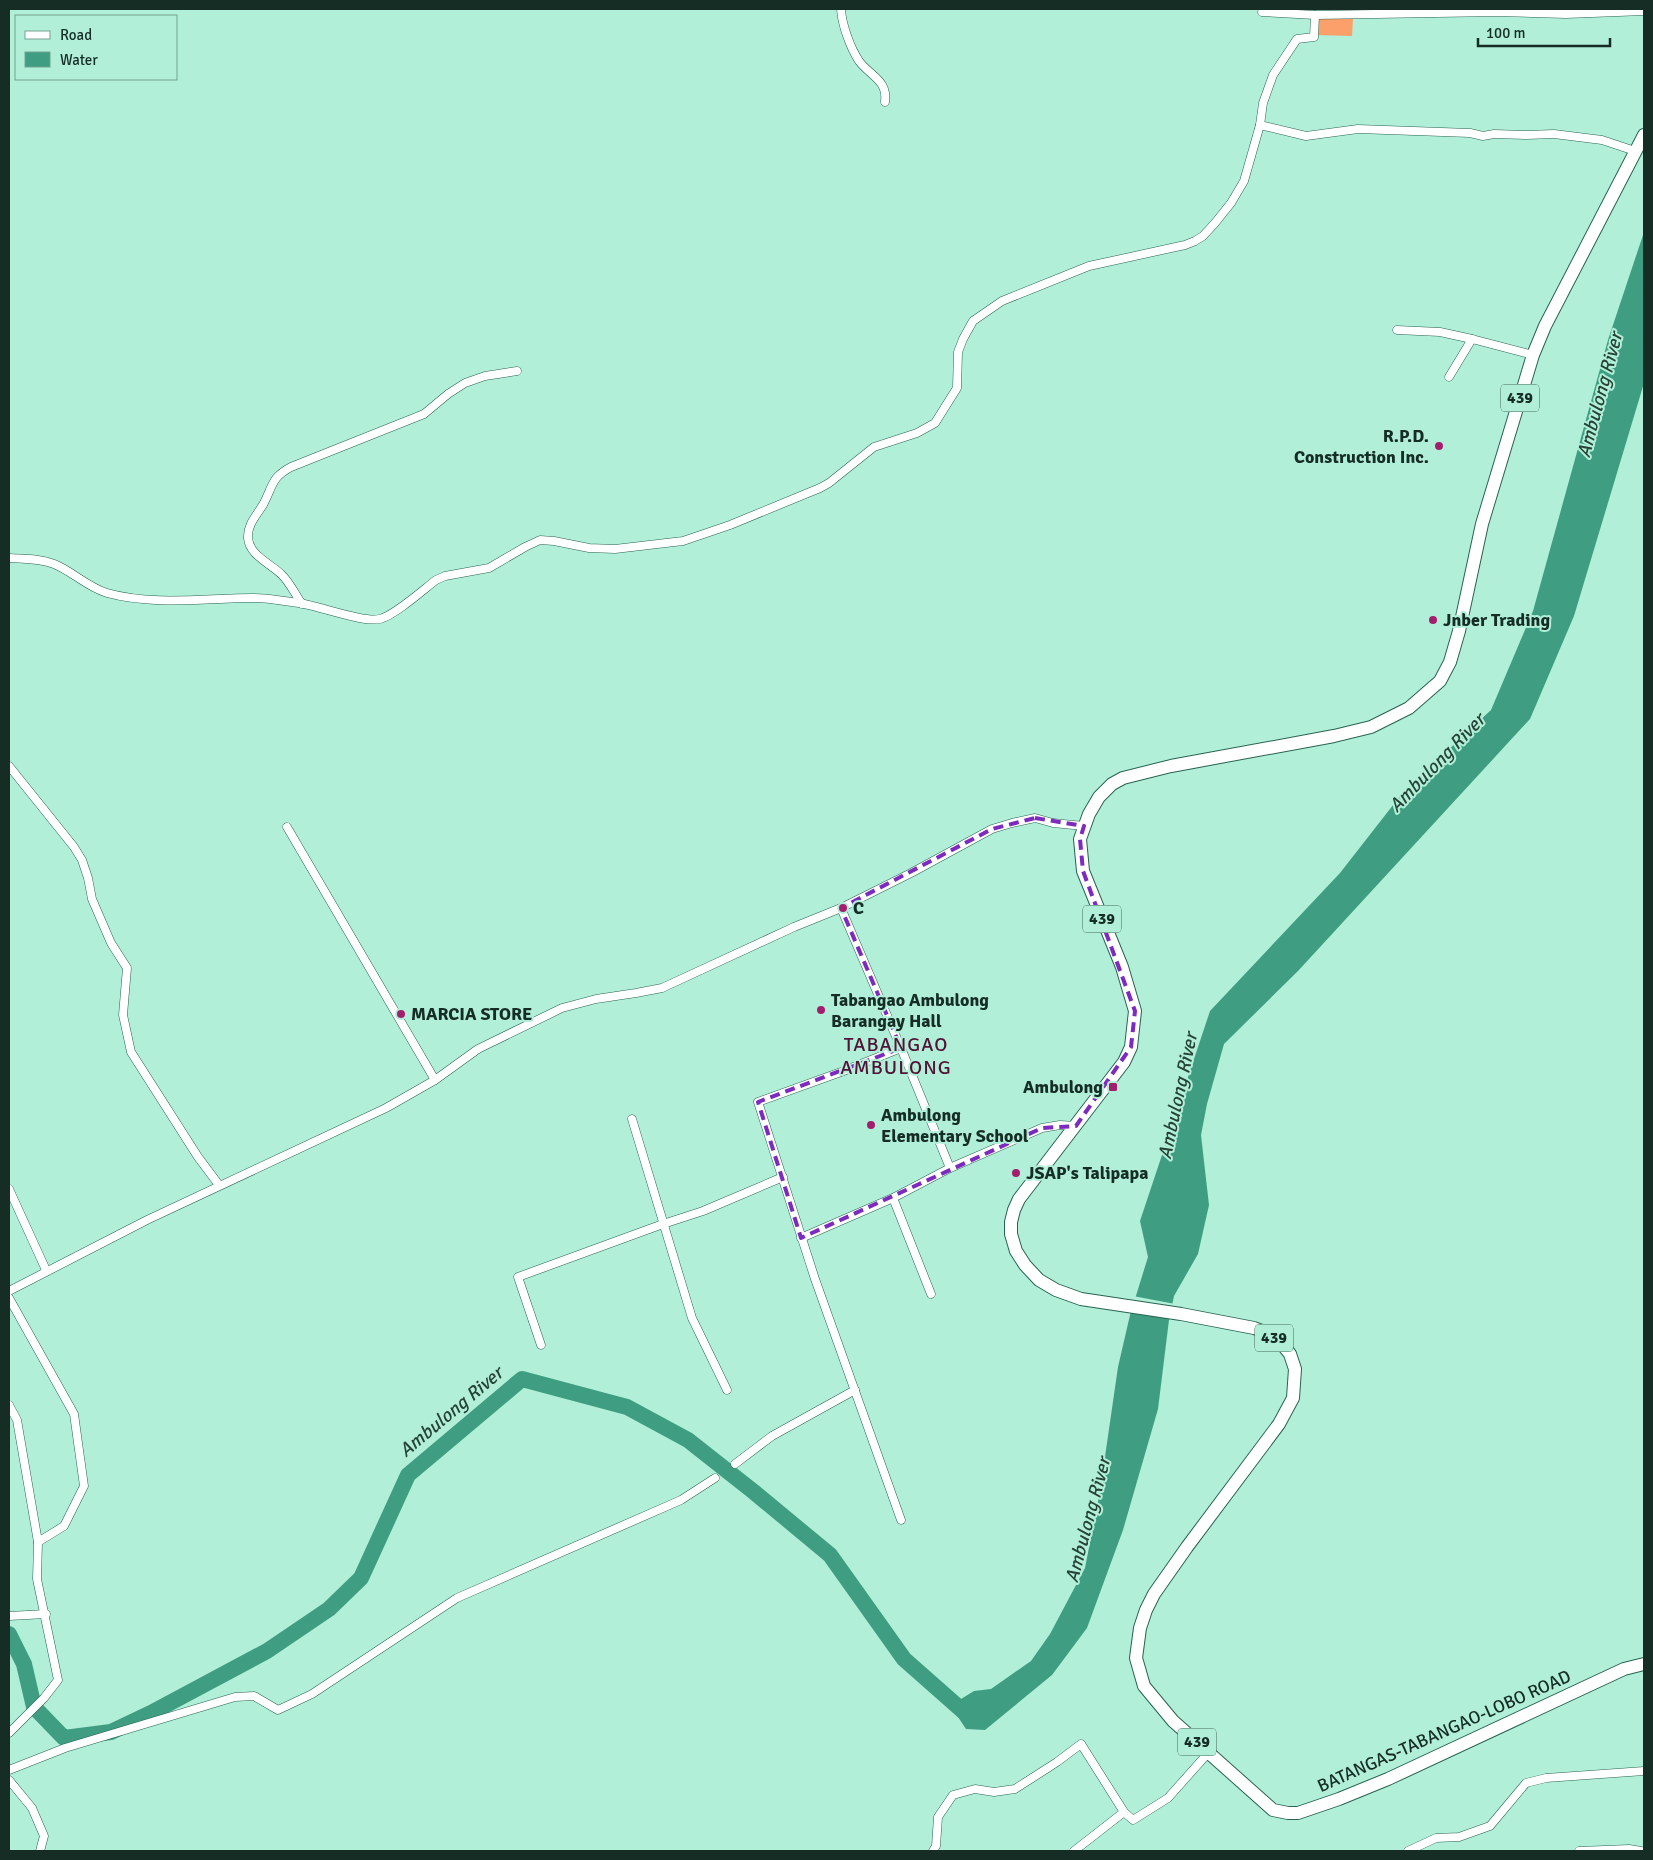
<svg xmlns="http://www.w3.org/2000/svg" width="1653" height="1860" viewBox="0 0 1653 1860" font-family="Signika,sans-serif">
	<rect width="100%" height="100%" fill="#b2efd8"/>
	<polygon fill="#fba06b" points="1316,18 1353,19 1352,36 1316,35"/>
	<polygon fill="#3f9e81" points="1644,232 1644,383 1574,616 1530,719 1298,971 1224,1044 1207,1104 1201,1135 1209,1205 1198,1254 1174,1296 1169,1320 1158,1409 1123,1530 1087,1628 1052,1675 985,1730 966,1729 948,1702 948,1697 961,1699 974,1691 991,1689 1031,1661 1050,1634 1085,1568 1100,1491 1118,1367 1130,1315 1148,1257 1140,1221 1210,1011 1340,873 1404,791 1491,710 1533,611 1608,340"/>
	<polygon fill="#b2efd8" points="1133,1296 1175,1304 1172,1318 1129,1311"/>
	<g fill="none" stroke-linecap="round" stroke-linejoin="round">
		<polyline stroke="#3f9e81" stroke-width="16" points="9,1634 24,1664 34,1707 64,1738 111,1732 151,1713 267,1651 329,1609 361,1578 408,1475 522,1379 627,1407 688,1440 754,1492 830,1555 904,1659 964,1712"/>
		<defs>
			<g id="street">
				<path d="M841 9C842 25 850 47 859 61 870 76 888 80 885 102"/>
				<polyline points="1262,12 1315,15"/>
				<polyline points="1260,125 1306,136 1358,129 1470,133 1483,136 1494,134 1526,135 1554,134 1602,140 1635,151"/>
				<polyline points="1397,330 1440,332 1472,339"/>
				<polyline points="1449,377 1472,339 1533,355"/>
				<path d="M9 558C24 559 39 558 54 564 72 571 87 587 107 593 154 606 205 598 254 598 268 598 284 601 299 603 319 606 364 623 380 619 395 615 423 590 436 580L445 576 489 568 525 547 540 540 554 541 589 548 615 549 683 541 730 525 820 488 829 483 874 447 917 433 935 423 957 388 958 352 963 339 973 321 1002 301 1089 266 1185 245 1195 241 1203 236 1215 223 1231 203 1244 181 1260 125 1263 103 1273 75 1297 39 1314 37 1315 15 1497 12 1566 14 1644 11"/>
				<path d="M302 604C295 594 290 583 282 575 271 564 249 555 248 538 247 524 258 514 264 503 273 485 272 477 291 467L424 414 448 394 465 383 485 376 517 371"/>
				<polyline points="9,766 74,847 82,860 88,878 92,899 111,943 127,968 123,1015 131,1052 198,1157 219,1185"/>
				<polyline points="287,827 435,1080"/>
				<polyline points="841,908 901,1048 841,1072 758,1102 815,1279 901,1520"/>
				<polyline points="901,1048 950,1168"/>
				<polyline points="632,1119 692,1318 727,1390"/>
				<polyline points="9,1189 46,1270"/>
				<polyline points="893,1198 931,1294"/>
				<polyline points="801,1238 893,1198 950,1168 1042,1128 1060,1125 1076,1126"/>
				<polyline points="9,1291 147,1220 386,1108 435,1080 478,1049 562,1008 596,999 636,993 662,988 794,927 841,908 911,873 992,829 1012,823 1035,818 1053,823 1084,826"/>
				<polyline points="9,1298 74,1414 84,1486 64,1526 38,1542 37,1579 58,1680 44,1698 9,1733"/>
				<polyline points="541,1345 518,1277 663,1224 703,1211 783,1177"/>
				<polyline points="9,1405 17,1420 38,1542"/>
				<polyline points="735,1464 772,1436 855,1390"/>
				<polyline points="9,1616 46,1614"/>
				<polyline points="9,1770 65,1748 235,1697 254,1696 278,1710 312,1694 457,1598 681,1500 715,1478"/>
				<polyline points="9,1780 32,1808 44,1836 40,1851"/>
				<polyline points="933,1851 936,1846 938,1817 953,1795 975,1789 994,1792 1015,1789 1057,1762 1081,1744 1124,1812 1133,1820 1168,1798 1209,1752"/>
				<polyline points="1074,1851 1124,1812"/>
				<polyline points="1408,1851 1436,1838 1459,1837 1490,1826 1526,1783 1546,1778 1644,1771"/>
				<polyline points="1579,1851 1629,1849 1641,1851"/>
			</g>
			<polyline id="primary" points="1644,135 1545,326 1533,355 1482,524 1459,631 1450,662 1440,681 1409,708 1371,727 1334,736 1171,766 1123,778 1112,784 1099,797 1089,814 1080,839 1083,871 1122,967 1135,1011 1131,1047 1124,1062 1019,1199 1014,1210 1011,1222 1011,1234 1016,1251 1025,1265 1039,1280 1056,1290 1081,1299 1181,1314 1254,1328 1270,1334 1281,1343 1290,1354 1295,1369 1293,1398 1279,1424 1187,1547 1154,1594 1146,1610 1140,1628 1136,1658 1144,1686 1173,1721 1273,1810 1288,1813 1298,1813 1339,1799 1388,1779 1624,1669 1644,1664"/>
		</defs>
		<use href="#street" stroke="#286351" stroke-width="9"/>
		<use href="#primary" stroke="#286351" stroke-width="14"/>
		<use href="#street" stroke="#fff" stroke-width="8"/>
		<use href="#primary" stroke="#fff" stroke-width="12"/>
	</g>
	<path fill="none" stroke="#7b2cbf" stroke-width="4" stroke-dasharray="10 6" stroke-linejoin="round" d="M1035 818 1084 826 1080 839 1083 871 1135 1011 1131 1047 1076 1126 1042 1128 801 1238 758 1102 901 1048 841 908 992 829Z"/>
	<g fill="#a21f6d" stroke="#b2efd8" stroke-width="2">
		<circle cx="1439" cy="446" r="5"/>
		<circle cx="1433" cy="620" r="5"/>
		<circle cx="843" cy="908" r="5"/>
		<circle cx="821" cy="1010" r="5"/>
		<circle cx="401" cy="1014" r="5"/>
		<rect x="1108" y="1082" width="10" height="10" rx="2.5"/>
		<circle cx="871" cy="1125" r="5"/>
		<circle cx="1016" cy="1173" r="5"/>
	</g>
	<g text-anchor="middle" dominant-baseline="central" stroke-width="4" stroke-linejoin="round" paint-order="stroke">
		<g fill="#b2efd8" stroke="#44675b" stroke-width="1">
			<rect x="1501" y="384.5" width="38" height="27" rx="4"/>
			<rect x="1083" y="905.5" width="38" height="27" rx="4"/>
			<rect x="1255" y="1324.5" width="38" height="27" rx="4"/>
			<rect x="1178" y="1728.5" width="38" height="27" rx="4"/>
		</g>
		<g font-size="16" font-weight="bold" fill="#152d25">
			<text x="1520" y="398">439</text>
			<text x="1102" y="919">439</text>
			<text x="1274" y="1338">439</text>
			<text x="1197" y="1742">439</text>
		</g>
		<g font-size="18" font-weight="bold" fill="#152d25" stroke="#b2efd8" text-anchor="start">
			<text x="1429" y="436" text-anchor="end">R.P.D.<tspan x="1429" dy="21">Construction Inc.</tspan></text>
			<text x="1443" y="620">Jnber Trading</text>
			<text x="853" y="908">C</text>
			<text x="831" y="1000">Tabangao Ambulong<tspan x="831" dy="21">Barangay Hall</tspan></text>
			<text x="411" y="1014">MARCIA STORE</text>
			<text x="1103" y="1087" text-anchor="end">Ambulong</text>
			<text x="881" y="1115">Ambulong<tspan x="881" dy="21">Elementary School</tspan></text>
			<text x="1026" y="1173">JSAP's Talipapa</text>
		</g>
		<g font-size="18" fill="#152d25" stroke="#b2efd8">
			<text transform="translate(1444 1731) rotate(-24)">BATANGAS-TABANGAO-LOBO ROAD</text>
		</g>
		<g font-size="19" font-style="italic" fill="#264338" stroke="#b2efd8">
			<text transform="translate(1600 395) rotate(-75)">Ambulong River</text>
			<text transform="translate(1437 763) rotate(-46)">Ambulong River</text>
			<text transform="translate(1178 1096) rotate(-78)">Ambulong River</text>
			<text transform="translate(451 1412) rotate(-40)">Ambulong River</text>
			<text transform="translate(1088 1520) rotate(-75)">Ambulong River</text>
		</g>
		<g font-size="20" letter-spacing="1" fill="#511336" stroke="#b2efd8">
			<text x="896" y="1044">TABANGAO<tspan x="896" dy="23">AMBULONG</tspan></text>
		</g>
	</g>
	<rect width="1653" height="1860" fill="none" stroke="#152d25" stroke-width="20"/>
	<rect x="15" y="15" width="162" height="65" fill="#b2efd8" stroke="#73a190"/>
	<rect x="25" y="31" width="25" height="8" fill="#ffffff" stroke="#73a190"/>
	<text x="60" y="40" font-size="15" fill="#152d25">Road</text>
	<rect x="25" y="52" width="25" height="15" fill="#3f9e81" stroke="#73a190"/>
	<text x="60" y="65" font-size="15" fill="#152d25">Water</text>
	<path d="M1478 38v8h132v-8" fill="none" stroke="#152d25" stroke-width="2.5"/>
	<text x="1486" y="38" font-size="15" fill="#152d25" stroke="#b2efd8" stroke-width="4" paint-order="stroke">100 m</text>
</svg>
